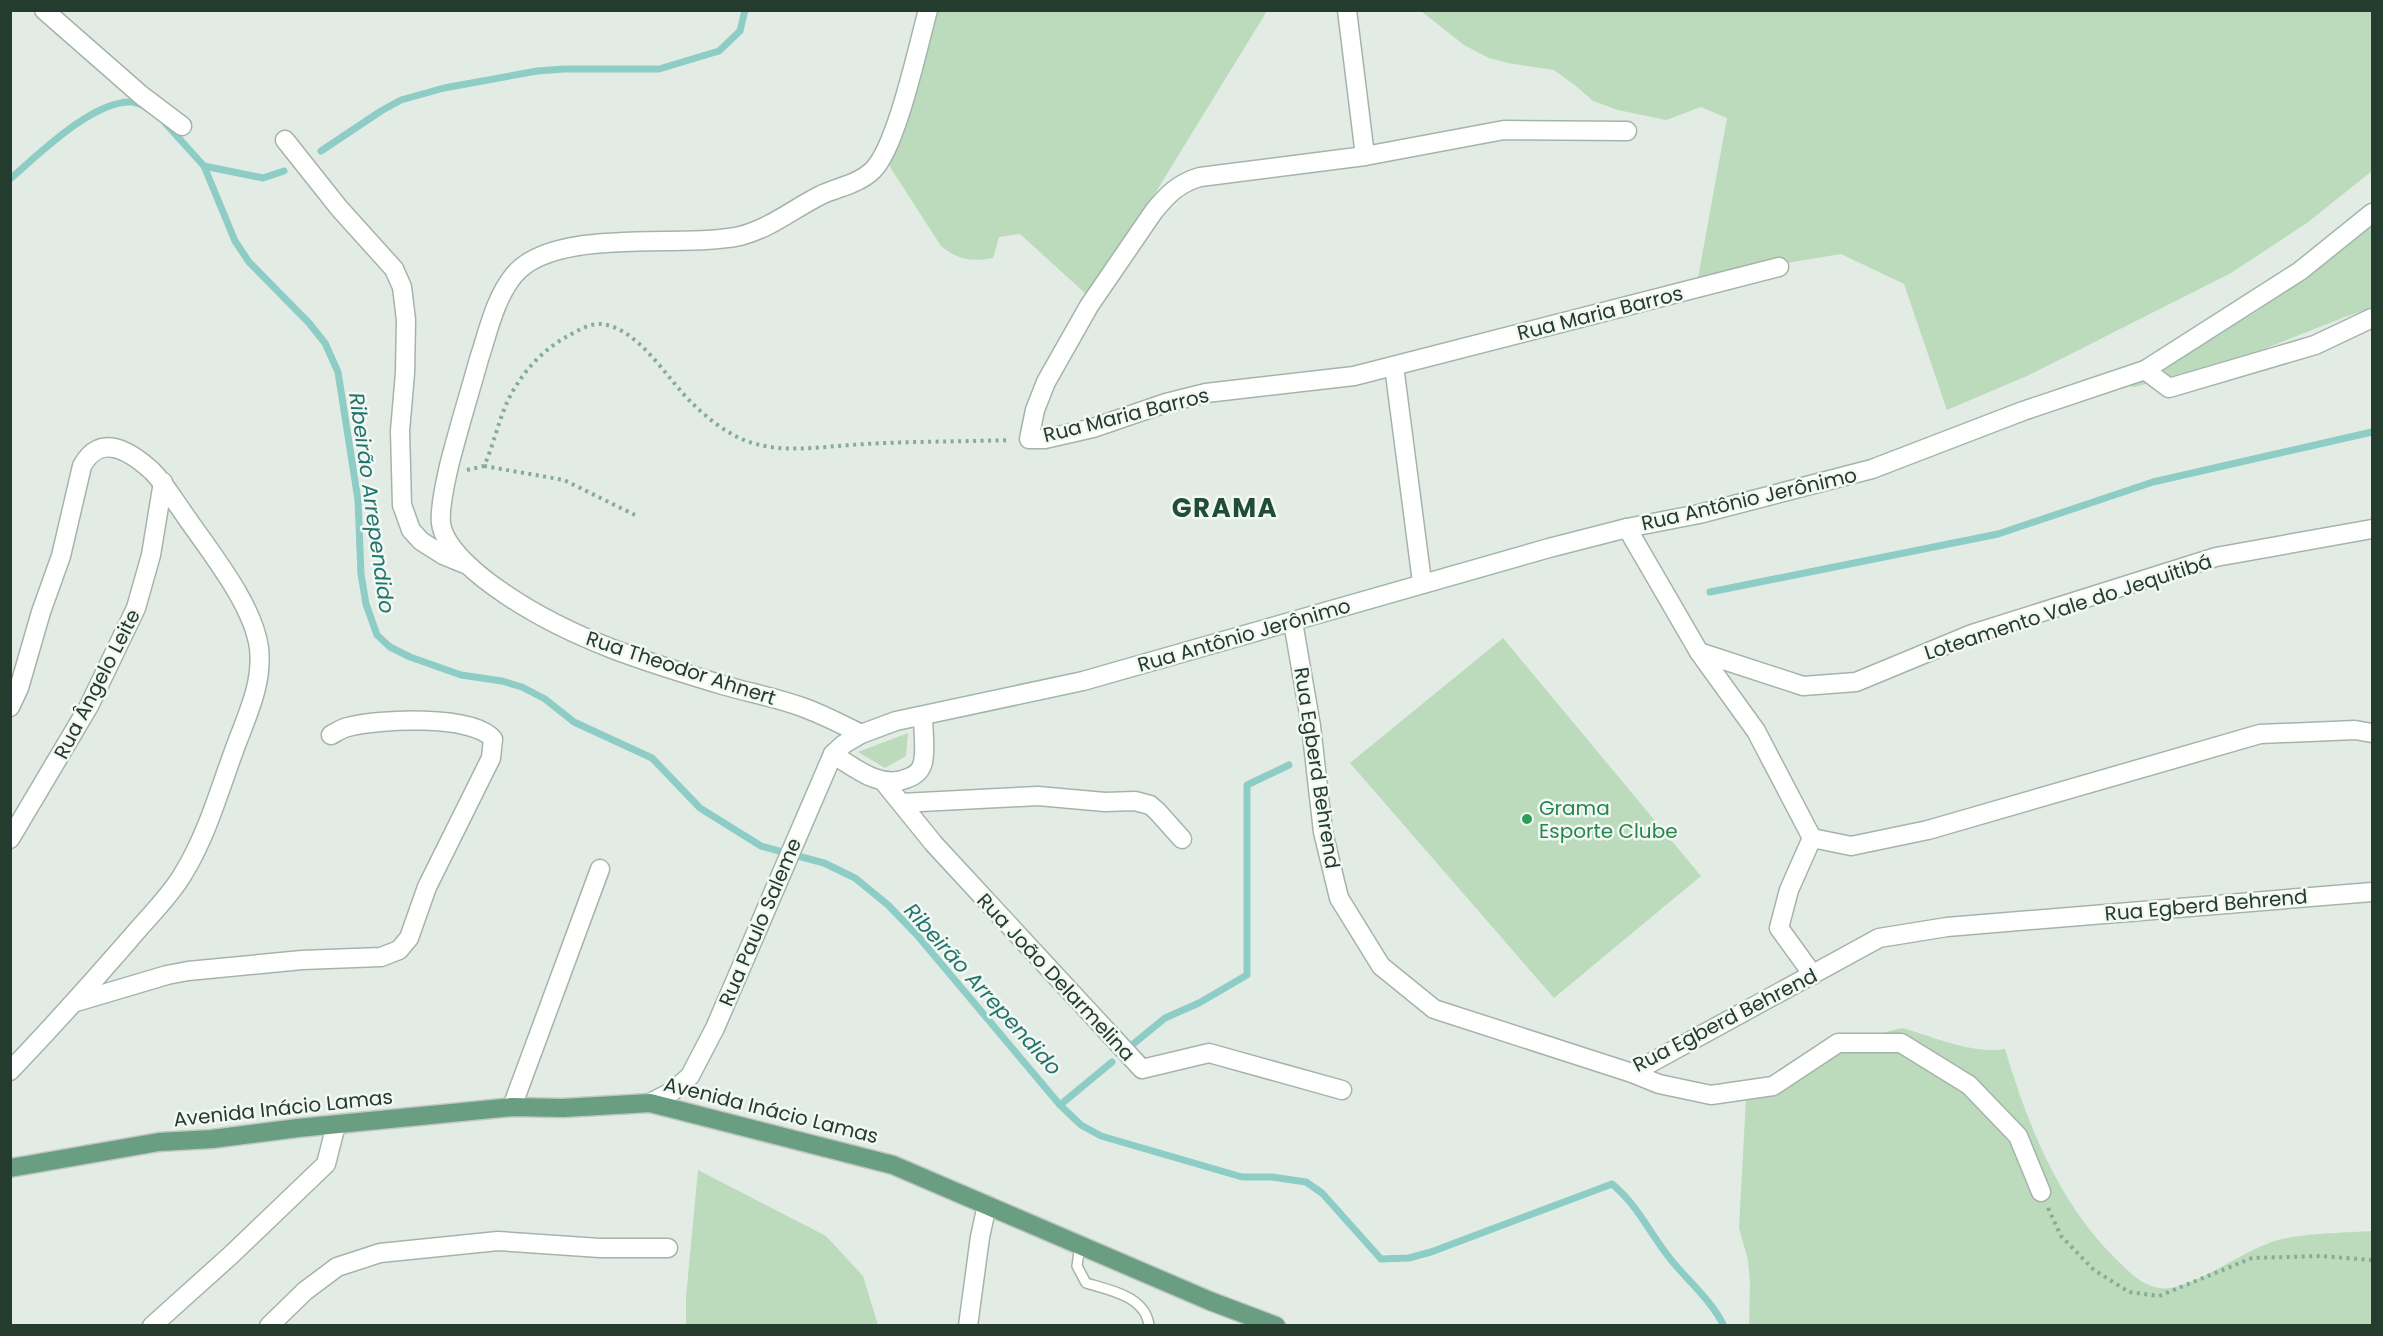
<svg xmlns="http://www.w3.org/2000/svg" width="2383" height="1336" viewBox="0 0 2383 1336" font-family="Poppins,sans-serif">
	<rect width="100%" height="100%" fill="#e2ece5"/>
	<g fill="#bcdbbc">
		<path d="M928 11H1267L1092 296 1086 294 1020 234 999 237 993 258C972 262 958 260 941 246L892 170 886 159Z"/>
		<polygon points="1421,11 2372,11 2372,171 2307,223 2231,273 2029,375 1947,410 1904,284 1841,254 1698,278 1727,118 1701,107 1666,120 1618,110 1593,101 1576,86 1554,70 1508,63 1489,58 1464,45"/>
		<polygon points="2372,217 2372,308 2345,317 2256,352 2135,387 2115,384 2204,341 2256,312"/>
		<polygon points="1503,638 1701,876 1554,998 1350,763"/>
		<polygon points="908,733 906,756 885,768 858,752"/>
		<path d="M1902 1028C1936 1037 1969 1054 2005 1049 2028 1126 2060 1206 2119 1262 2133 1276 2149 1291 2170 1288 2201 1283 2239 1254 2269 1243 2294 1233 2344 1233 2372 1231V1325H1749L1750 1283 1748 1260 1739 1228 1746 1098C1796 1072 1846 1040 1902 1028Z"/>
		<polygon points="698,1170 826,1236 863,1276 878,1325 686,1325 686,1297"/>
	</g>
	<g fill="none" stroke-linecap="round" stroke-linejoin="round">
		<g stroke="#8dcdc6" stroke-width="7">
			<path d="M166 124 204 166 235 241 249 262 309 323 325 343 338 372 358 500 361 574 366 604 377 635 390 647 410 657 461 675 502 681 522 687 545 699 574 722 652 758 700 808 761 846 824 863 855 878 888 905 917 935 1060 1105 1081 1125 1101 1136 1242 1177H1272L1306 1182 1322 1193 1381 1259 1409 1258 1431 1252 1612 1184C1638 1205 1651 1236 1672 1261 1690 1283 1711 1300 1724 1326"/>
			<polyline points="321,151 381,111 401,100 444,88 537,71 564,69 659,69 719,51 740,31 745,10"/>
			<polyline points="204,166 263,178 284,171"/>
			<path d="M10 179C38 155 92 101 131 102 135 102 140 104 144 106"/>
			<polyline points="1710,592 1998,534 2153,482 2372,432"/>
			<polyline points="1132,1045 1165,1018 1199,1003 1247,975 1247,785 1289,765"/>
			<polyline points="1060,1105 1112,1062"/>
		</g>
		<defs>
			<path id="service" d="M1080 1245 1077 1266 1086 1283C1109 1290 1146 1296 1149 1326"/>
			<g id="minor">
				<polyline points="44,10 141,95 182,126"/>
				<polyline points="1347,10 1365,156"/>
				<path d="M1627 131 1504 130 1365 156 1200 177C1179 183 1168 194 1154 211L1089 306 1046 382 1035 410 1029 439H1045L1093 428 1166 403 1206 393 1354 376 1779 267"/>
				<polyline points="285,140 339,208 394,269 402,287 406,320 405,373 400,431 402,505 411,530 421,541 443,555 465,564"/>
				<polyline points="1394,366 1422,582"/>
				<polyline points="2145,370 2169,388 2315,345 2372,318"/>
				<polyline points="1627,528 1699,652 1756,731 1812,838 1789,890 1779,928 1813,975"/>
				<polyline points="1293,622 1311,726 1323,832 1339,898 1381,966 1434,1009 1632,1073 1659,1084 1711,1095 1773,1086 1838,1043 1901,1043 1969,1085 2018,1136 2041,1192"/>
				<polyline points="1699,652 1803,686 1856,682 1972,634 2216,557 2372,529"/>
				<path d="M10 707 19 688 41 612 61 556 82 466C100 432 130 451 152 471 164 483 172 497 182 511 207 548 253 603 259 648 263 684 247 715 235 748 219 791 207 835 183 874 169 898 147 918 129 940 90 985 51 1028 10 1071"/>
				<path d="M861 734C841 724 822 714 802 707 777 698 751 693 726 686 649 663 572 640 505 594 484 580 444 550 441 523 439 507 449 464 454 447 462 417 471 388 479 359 488 332 495 298 514 275 554 226 682 249 740 236 771 228 793 209 821 195 838 187 859 184 873 170 897 146 918 46 928 10"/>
				<path d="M833 754C855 768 881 790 908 778 916 775 921 771 923 762 926 748 923 731 923 716"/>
				<polyline points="883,781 934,844 1142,1069 1209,1053 1342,1090"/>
				<polyline points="901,803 1038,796 1105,802 1135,801 1150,805 1157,811 1182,839"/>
				<polyline points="1812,838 1851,846 1928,830 2260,734 2355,730 2372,733"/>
				<polyline points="10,839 89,706 136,608 151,555 163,482"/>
				<path d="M76 1002 167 975 188 971 302 960 381 957 399 950 409 938 427 887 491 758 493 739C473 714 377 719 348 727 342 728 337 732 331 735"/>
				<polyline points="1632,1073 1879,938 1947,927 2372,892"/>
				<polyline points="512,1107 600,869"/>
				<polyline points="152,1326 231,1255 326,1164 336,1125"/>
				<polyline points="269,1326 305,1291 337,1267 380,1253 498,1241 600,1248 668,1248"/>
				<polyline points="968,1326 980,1237 987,1205"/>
			</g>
			<polyline id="secondary" points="650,1103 673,1091 690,1076 715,1028 833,754 844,744 861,734 896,721 1083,681 1549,548 1627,528 1699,514 1872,469 2023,411 2145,370 2300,271 2372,213"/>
			<polyline id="primary" points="10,1168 159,1142 212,1139 298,1128 512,1107 563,1108 650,1103 893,1165 1210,1301 1276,1326"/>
		</defs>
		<use href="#service" stroke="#a5b4aa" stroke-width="12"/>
		<use href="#minor" stroke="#a5b4aa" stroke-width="21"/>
		<use href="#secondary" stroke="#a1b7aa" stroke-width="21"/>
		<use href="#primary" stroke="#c1c8c4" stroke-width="21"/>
		<g stroke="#85ad96" stroke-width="4" stroke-dasharray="3 4.5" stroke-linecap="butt">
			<polyline points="484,466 564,480 635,515"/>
			<path d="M467 470 484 466C496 440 500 410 516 386 528 366 547 347 568 336 577 331 590 323 601 324 639 328 667 379 692 403 709 420 730 436 752 443 786 453 817 447 851 445 904 441 957 442 1010 440"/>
			<polyline points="2048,1208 2061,1236 2094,1270 2129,1292 2159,1296 2252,1258 2321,1256 2372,1260"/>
		</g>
		<use href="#service" stroke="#fff" stroke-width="9"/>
		<use href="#minor" stroke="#fff" stroke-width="18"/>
		<use href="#secondary" stroke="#fff" stroke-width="18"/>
		<use href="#primary" stroke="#699e82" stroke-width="18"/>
	</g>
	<circle fill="#2e9e5b" stroke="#f3f8f4" stroke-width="2" cx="1527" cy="819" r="6"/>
	<g text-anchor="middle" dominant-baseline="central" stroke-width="5" stroke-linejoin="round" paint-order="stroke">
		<g font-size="20" fill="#233c2e" stroke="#f3f8f4">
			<text transform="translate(1600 313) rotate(-14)">Rua Maria Barros</text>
			<text transform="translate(1126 415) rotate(-14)">Rua Maria Barros</text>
			<text transform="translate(1749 499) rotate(-13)">Rua Antônio Jerônimo</text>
			<text transform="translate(2068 607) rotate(-18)">Loteamento Vale do Jequitibá</text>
			<text transform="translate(1244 635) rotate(-16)">Rua Antônio Jerônimo</text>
			<text transform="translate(681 668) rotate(18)">Rua Theodor Ahnert</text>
			<text transform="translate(97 684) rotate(-63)">Rua Ângelo Leite</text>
			<text transform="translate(1317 768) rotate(81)">Rua Egberd Behrend</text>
			<text transform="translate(2206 905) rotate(-5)">Rua Egberd Behrend</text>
			<text transform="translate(760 922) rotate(-67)">Rua Paulo Saleme</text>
			<text transform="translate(1056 977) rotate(47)">Rua João Delarmelina</text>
			<text transform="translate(1725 1020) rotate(-27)">Rua Egberd Behrend</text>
			<text transform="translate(283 1108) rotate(-6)">Avenida Inácio Lamas</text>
			<text transform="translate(771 1110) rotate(14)">Avenida Inácio Lamas</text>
		</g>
		<g font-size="20" fill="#27864d" stroke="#f3f8f4" text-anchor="start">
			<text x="1539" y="808">Grama<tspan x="1539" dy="23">Esporte Clube</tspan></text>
		</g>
		<g font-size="21" font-style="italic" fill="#21746c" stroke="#f3f8f4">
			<text transform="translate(372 503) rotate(82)">Ribeirão Arrependido</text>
			<text transform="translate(983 989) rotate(48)">Ribeirão Arrependido</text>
		</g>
		<g font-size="26" font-weight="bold" letter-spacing="1.5" fill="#204d36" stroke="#f3f8f4">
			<text x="1225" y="508">GRAMA</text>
		</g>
	</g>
	<rect width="2383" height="1336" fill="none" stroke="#233c2e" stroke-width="24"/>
</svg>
